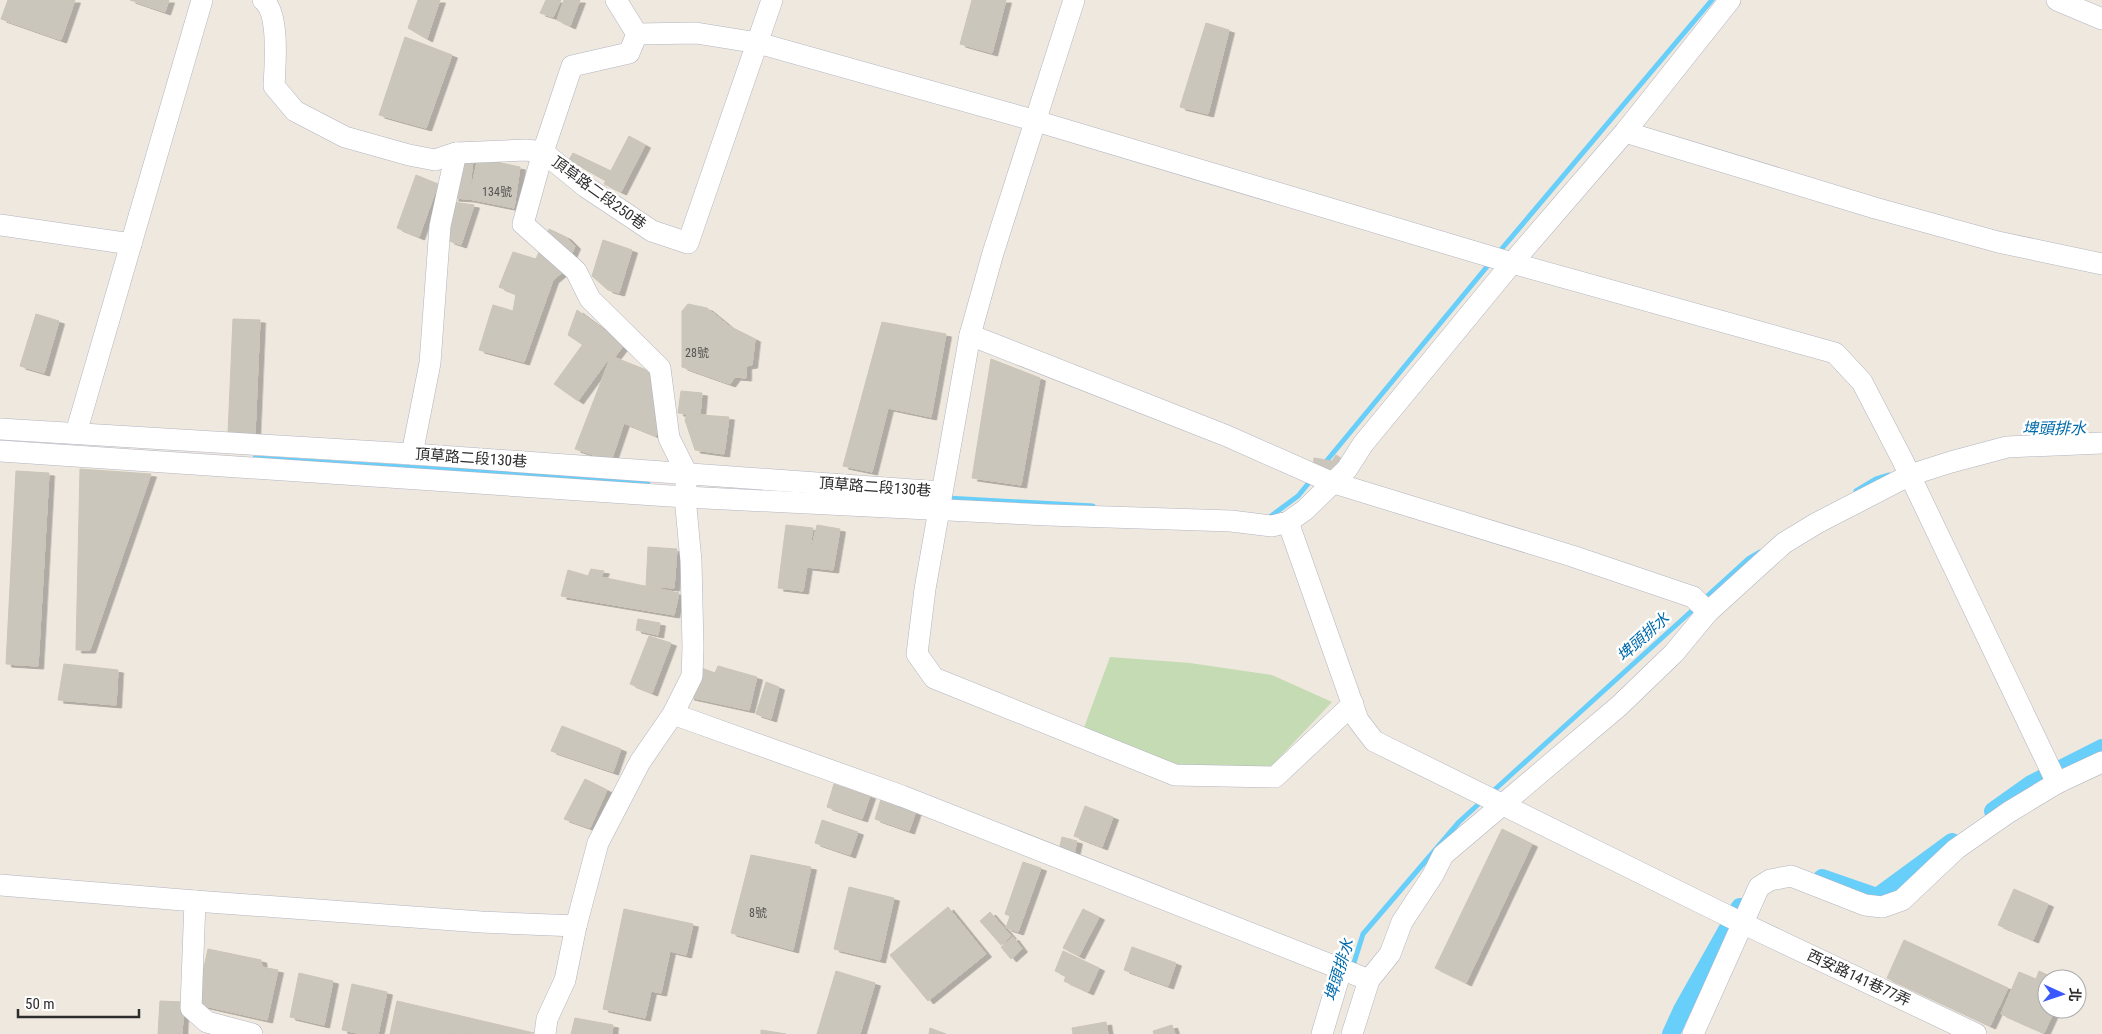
<svg xmlns="http://www.w3.org/2000/svg" width="2102" height="1034" viewBox="0 0 2102 1034" font-family="'Roboto Condensed','Noto Sans TC',sans-serif">
	<defs>
		<filter id="shadow"><feDropShadow dx="5.5" dy="3" stdDeviation="0" flood-color="#0004"/></filter>
	</defs>
	<rect width="100%" height="100%" fill="#efe8de"/>
	<polygon fill="#c5dbb3" points="1110,657 1190,663 1272,675 1332,702 1264,774 1197,772 1082,733"/>
	<g fill="none" stroke-linecap="round" stroke-linejoin="round">
		<g stroke="#68cefa" stroke-width="5">
			<polyline points="1499,252 1712,0"/>
			<polyline points="255,458 648,482"/>
			<polyline points="1324,464 1490,263"/>
			<polyline points="1856,491 1876,479 1889,475"/>
			<polyline points="946,498 1093,506"/>
			<polyline points="1271,516 1298,496 1312,479"/>
			<polyline points="1704,599 1748,559 1760,552"/>
			<polyline points="1491,793 1696,607"/>
			<polyline points="1352,969 1363,934 1459,822 1483,800"/>
		</g>
		<g stroke="#68cefa" stroke-width="18">
			<polyline points="1993,811 2031,784 2102,748"/>
			<polyline points="1822,878 1877,897 1952,842"/>
			<polyline points="1671,1034 1682,1010 1740,907"/>
		</g>
	</g>
	<g fill="#cbc6bc" stroke="#cbc5b7" filter="url(#shadow)">
		<polygon points="8,0 75,0 61,40 1,19"/>
		<polygon points="130,0 169,0 165,12"/>
		<polygon points="418,0 440,0 427,39 408,28"/>
		<polygon points="546,0 561,0 553,17 540,13"/>
		<polygon points="564,0 580,0 570,26 557,20"/>
		<polygon points="972,0 1006,0 992,53 960,44"/>
		<polygon points="1206,23 1229,30 1208,114 1180,107"/>
		<polygon points="405,37 452,55 426,128 379,115"/>
		<polygon points="629,136 645,145 621,192 604,184"/>
		<polygon points="573,153 611,171 606,181 569,160"/>
		<polygon points="473,158 469,199 453,198 463,164"/>
		<polygon points="478,158 520,167 514,208 469,199"/>
		<polygon points="416,175 438,184 419,237 397,228"/>
		<polygon points="453,202 474,205 461,245 449,241"/>
		<polygon points="549,229 566,237 575,246 565,270 553,280 524,362 479,350 493,305 513,311 516,294 499,287 513,252 536,259"/>
		<polygon points="603,240 632,250 619,293 608,290 592,276"/>
		<polygon points="688,304 707,308 729,326 755,339 752,365 746,366 746,378 735,377 730,384 682,367 682,311"/>
		<polygon points="577,310 624,345 614,358 611,356 607,361 568,335"/>
		<polygon points="36,314 59,321 44,373 20,366"/>
		<polygon points="233,319 260,320 255,434 228,433"/>
		<polygon points="882,322 946,334 931,417 888,408 872,472 843,466"/>
		<polygon points="583,344 607,361 578,401 554,384"/>
		<polygon points="611,356 654,373 660,425 656,436 624,423 611,461 575,449"/>
		<polygon points="991,359 1040,378 1021,485 972,478"/>
		<polygon points="681,391 702,393 700,415 678,413"/>
		<polygon points="687,414 729,417 724,454 695,450 685,420"/>
		<polygon points="1336,455 1342,459 1338,472 1313,469 1314,458 1332,461"/>
		<polygon points="80,469 151,474 90,650 76,650"/>
		<polygon points="16,471 49,473 38,666 6,664"/>
		<polygon points="786,525 813,528 803,591 778,588"/>
		<polygon points="817,525 840,529 833,570 807,567"/>
		<polygon points="648,547 677,549 674,588 646,586"/>
		<polygon points="591,569 604,571 601,577 679,593 674,615 561,596 568,570 588,576"/>
		<polygon points="638,619 660,623 658,635 636,630"/>
		<polygon points="649,636 671,643 652,693 630,684"/>
		<polygon points="64,664 118,670 116,705 58,700"/>
		<polygon points="696,666 715,673 718,666 757,677 749,710 689,697"/>
		<polygon points="766,682 779,687 771,719 756,714"/>
		<polygon points="562,726 621,749 613,772 551,751"/>
		<polygon points="585,779 607,790 590,828 564,819"/>
		<polygon points="834,784 870,796 862,819 827,807"/>
		<polygon points="882,796 917,808 909,831 875,819"/>
		<polygon points="1085,806 1113,817 1102,847 1074,836"/>
		<polygon points="822,820 858,832 850,855 815,843"/>
		<polygon points="1502,829 1532,844 1466,983 1435,968"/>
		<polygon points="1062,837 1077,841 1074,854 1059,850"/>
		<polygon points="751,855 811,867 793,950 731,933"/>
		<polygon points="1023,862 1041,868 1018,932 1006,928 1010,916 1005,914"/>
		<polygon points="849,887 894,898 880,960 834,949"/>
		<polygon points="2014,889 2048,904 2033,940 1998,925"/>
		<polygon points="948,907 986,954 928,1001 890,955"/>
		<polygon points="624,909 693,924 686,955 670,951 661,993 651,991 645,1018 603,1009"/>
		<polygon points="1083,909 1099,917 1079,956 1063,948"/>
		<polygon points="990,912 1011,936 1001,945 980,921"/>
		<polygon points="1013,937 1022,949 1011,959 1001,947"/>
		<polygon points="1904,940 2008,988 1990,1026 1887,978"/>
		<polygon points="1132,947 1176,963 1168,986 1124,970"/>
		<polygon points="208,949 261,960 262,967 278,970 267,1020 196,1004"/>
		<polygon points="1063,951 1099,968 1088,992 1064,981 1066,976 1055,971"/>
		<polygon points="836,971 875,983 860,1034 817,1034"/>
		<polygon points="2039,971 2056,979 2047,979 2047,1009 2055,1009 2044,1033 2001,1014 2019,972 2036,979"/>
		<polygon points="299,973 333,981 324,1025 290,1017"/>
		<polygon points="352,984 387,992 378,1034 362,1034 342,1030"/>
		<polygon points="160,1001 184,1002 182,1034 158,1034"/>
		<polygon points="397,1001 534,1033 390,1034"/>
		<polygon points="575,1018 613,1025 612,1034 571,1034"/>
		<polygon points="1106,1022 1108,1034 1073,1034 1072,1028"/>
		<polygon points="1172,1025 1175,1034 1154,1034 1153,1031"/>
		<polygon points="930,1028 946,1034 929,1034"/>
		<polygon points="761,1030 786,1034 761,1034"/>
	</g>
	<g fill="none" stroke-linecap="round" stroke-linejoin="round">
		<defs>
			<g id="minor">
				<path d="M263 0C280 13 275 66 274 86L295 111 345 137 409 155 435 160 456 153 526 150 543 152 586 187 652 231 688 243 772 0"/>
				<polyline points="1074,0 993,253 970,335 925,589 917,654 934,678 1175,775 1275,777 1353,704"/>
				<polyline points="2057,0 2102,19"/>
				<polyline points="637,34 696,33 758,43 1036,121 1512,263 1835,353 1862,382 1903,461 2057,783"/>
				<polyline points="1625,132 1875,208 1998,242 2102,264"/>
				<polyline points="0,225 131,244"/>
				<polyline points="970,335 1227,436 1331,482 1572,556 1693,597 1708,612"/>
				<polyline points="0,429 412,454 941,492"/>
				<polyline points="76,433 202,0"/>
				<polyline points="0,451 685,497 1048,515 1231,521 1272,526 1288,522 1305,510 1347,469 1363,444 1512,263 1625,132 1730,0"/>
				<polyline points="412,454 430,363 440,226 456,153"/>
				<polyline points="1288,522 1358,720 1374,741 1742,923 1976,1034"/>
				<polyline points="673,714 902,796 1369,980"/>
				<polyline points="0,885 195,901 191,1008 207,1022 252,1034"/>
				<polyline points="195,901 481,922 576,926"/>
				<polyline points="545,1034 547,1019 565,980 576,926 598,843 640,762 673,714 692,676 693,647 691,561 685,497 687,474 669,438 660,368 590,299 576,271 523,224 543,152 572,66 629,53 637,34 616,0"/>
				<polyline points="1322,1034 1341,970"/>
				<polyline points="1352,1034 1369,980 1390,954 1402,922 1433,875 1443,855 1619,706 1674,653 1708,612 1784,543 1817,523 1910,475 1951,462 2007,447 2102,443"/>
				<polyline points="1693,1034 1759,887 1770,880 1791,876 1865,905 1882,907 1902,900 1956,849 2009,812 2057,783 2102,762"/>
			</g>
		</defs>
		<use href="#minor" stroke="#b2b4c1" stroke-width="22"/>
		<use href="#minor" stroke="#fff" stroke-width="21"/>
	</g>
	<g text-anchor="middle" dominant-baseline="central" stroke-width="5" stroke-linejoin="round" paint-order="stroke">
		<g font-size="12" fill="#545351">
			<text x="497" y="192">134號</text>
			<text x="697" y="353">28號</text>
			<text x="758" y="913">8號</text>
		</g>
		<g font-size="15" fill="#2d2d2d" stroke="#fff">
			<text transform="translate(599 193) rotate(36)">頂草路二段250巷</text>
			<text transform="translate(471 458) rotate(4)">頂草路二段130巷</text>
			<text transform="translate(875 487) rotate(4)">頂草路二段130巷</text>
			<text transform="translate(1859 978) rotate(25)">西安路141巷77弄</text>
		</g>
		<g font-size="16" font-style="italic" fill="#016bac" stroke="#fff">
			<text x="2054" y="428">埤頭排水</text>
			<text transform="translate(1643 637) rotate(-42)">埤頭排水</text>
			<text transform="translate(1339 970) rotate(-73)">埤頭排水</text>
		</g>
	</g>
	<g transform="translate(2062 994) rotate(93)"><circle r="24" fill="#ffffff" stroke="#ababab"/>
	<path d="M0-4L9 19L0 12L-9 19Z" fill="#3b58ff"/>
	<text y="-8" font-size="14" font-weight="bold" text-anchor="middle" fill="#2d2d2d">北</text>
	</g>
	<path d="M18 1009v8h121v-8" fill="none" stroke="#2d2d2d" stroke-width="2.5"/>
	<text x="25" y="1009" font-size="15" fill="#2d2d2d" stroke="#ffffff" stroke-width="4" paint-order="stroke">50 m</text>
</svg>
